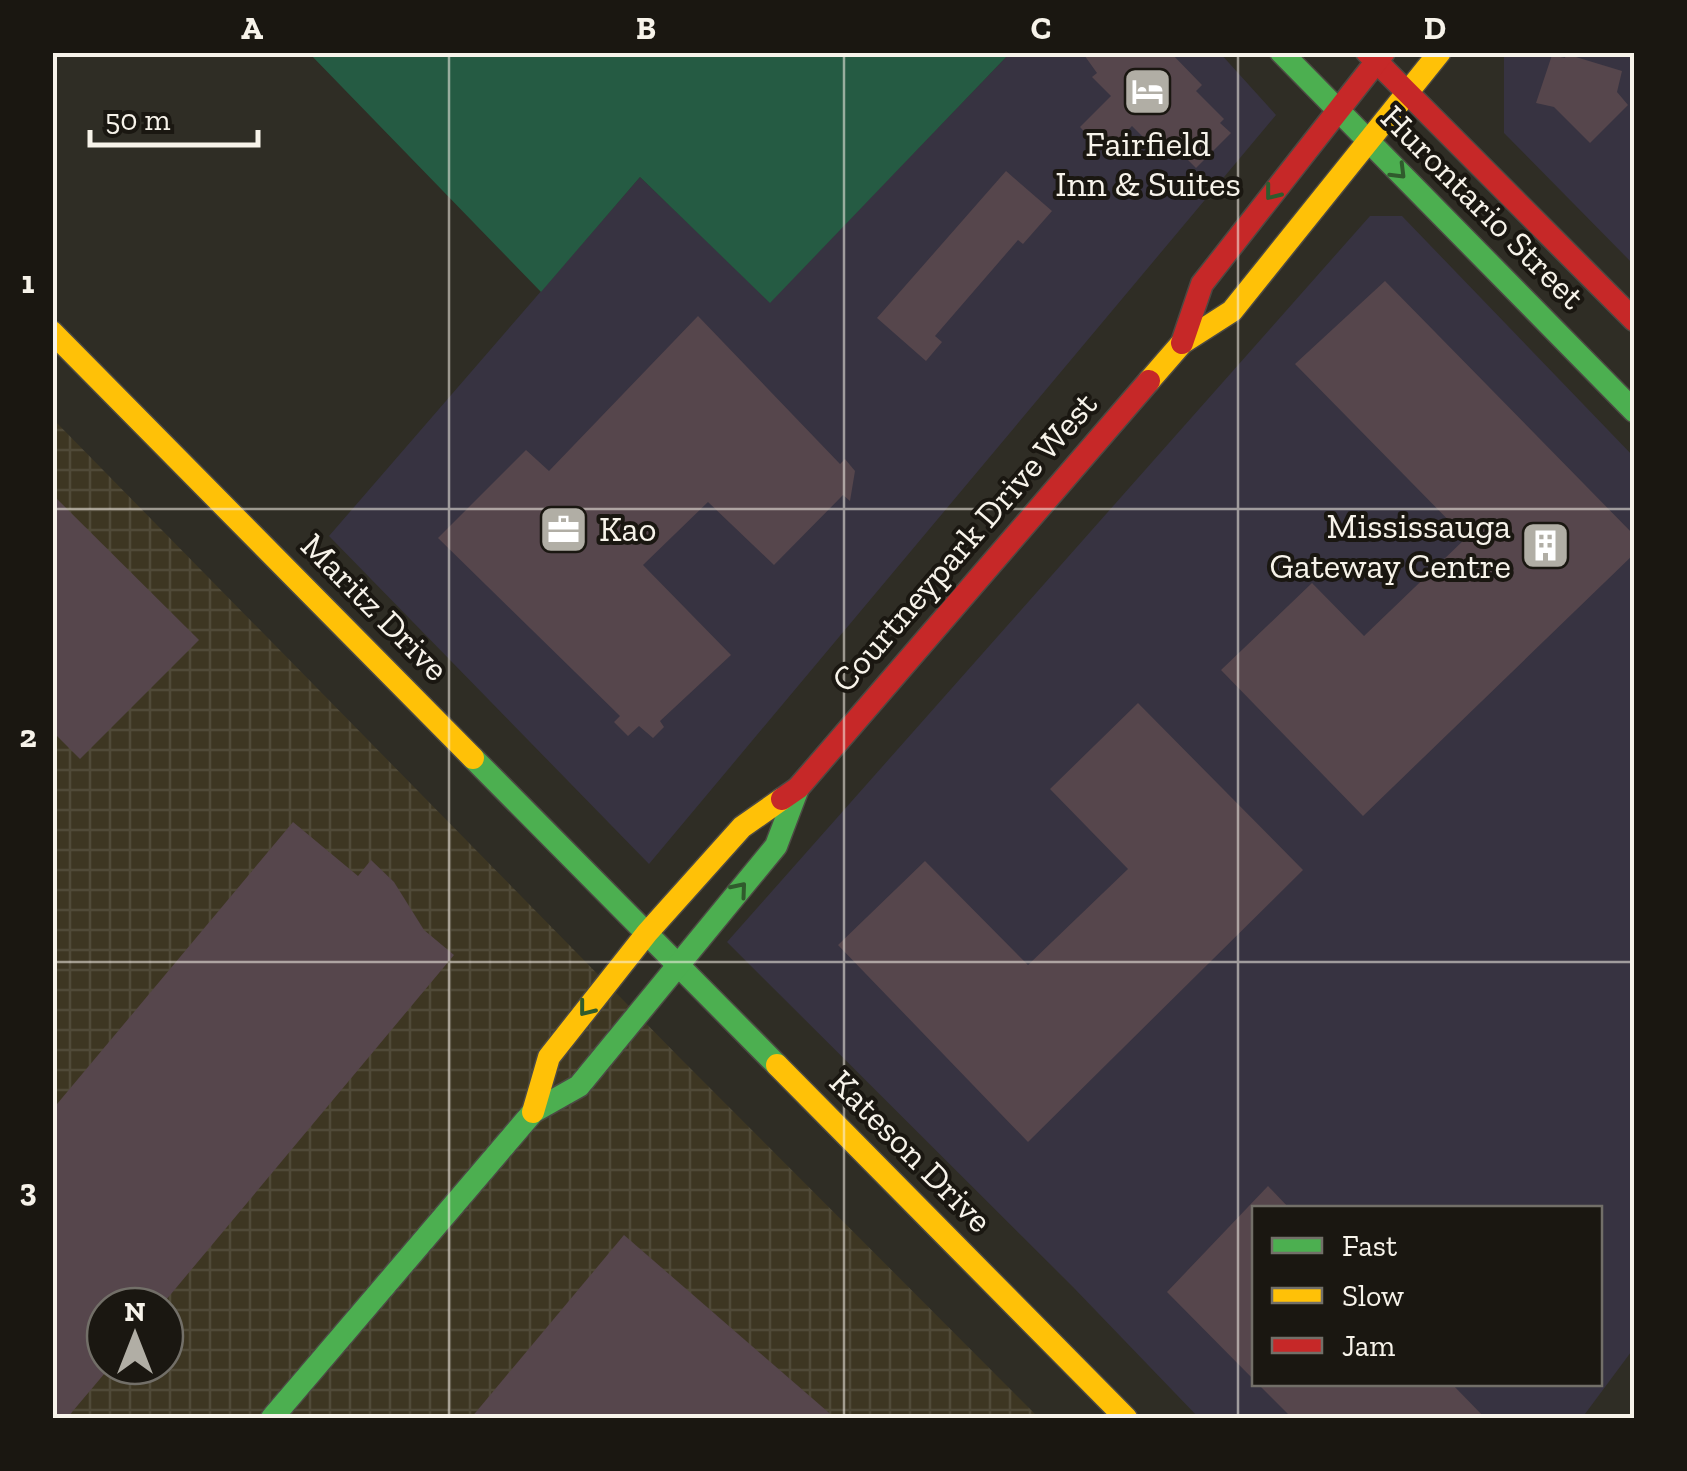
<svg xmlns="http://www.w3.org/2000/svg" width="1687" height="1471" viewBox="0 0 1687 1471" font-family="'Zilla Slab',serif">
	<defs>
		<pattern id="industrial-grid" width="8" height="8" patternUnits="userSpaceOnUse" patternTransform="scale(2.5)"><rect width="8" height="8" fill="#3d3622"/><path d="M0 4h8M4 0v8" fill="none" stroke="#504a38"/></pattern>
	</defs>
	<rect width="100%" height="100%" fill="#2f2d25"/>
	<g fill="#373341" fill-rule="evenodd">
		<polygon points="1508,52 1634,53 1634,265 1504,133 1504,57"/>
		<polygon points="1010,53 1220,53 1276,115 649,864 329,536 640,177 770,302"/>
		<path d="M1370 216H1402L1634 457V1348L1582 1418H1199L1073 1287 727 942ZM1254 1208H1600V1384H1254Z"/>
	</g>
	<path fill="url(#industrial-grid)" fill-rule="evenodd" d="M52 418 679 1057 1039 1418H53ZM105 1306H165V1366H105Z"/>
	<polygon fill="#255b43" points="309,53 1010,53 770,303 640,177 541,292"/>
	<g fill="#56464c">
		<polygon points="1082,52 1170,52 1202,85 1196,91 1224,119 1220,123 1231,133 1196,168 1174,146 1169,151 1156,138 1150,144 1132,126 1105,154 1080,127 1111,96 1092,77 1097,73"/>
		<polygon points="1566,54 1622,71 1617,92 1628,105 1590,143 1554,107 1536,103 1552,55 1565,58"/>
		<polygon points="1006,171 1052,211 1023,244 1018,240 935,336 942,342 926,361 877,318"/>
		<polygon points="1385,281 1634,535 1634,554 1363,816 1221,670 1312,583 1364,636 1466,538 1295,364"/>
		<polygon points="698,316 840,464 845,459 855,471 850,501 843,495 774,565 708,502 643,565 731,655 660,721 664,727 653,738 639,726 628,736 614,722 620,716 438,538 526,450 549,471"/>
		<polygon points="52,494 199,640 80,759 52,731"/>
		<polygon points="1138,703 1303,870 1028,1142 838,945 925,861 1028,965 1128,869 1050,789"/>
		<polygon points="293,822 358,876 371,860 394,882 424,930 454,955 161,1306 105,1306 105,1373 67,1418 62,1418 52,1411 52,1110"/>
		<polygon points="1268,1186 1289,1208 1254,1208 1254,1380 1167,1292"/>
		<polygon points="624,1235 835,1418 471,1418"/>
		<polygon points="1258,1384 1452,1384 1485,1418 1292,1418"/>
	</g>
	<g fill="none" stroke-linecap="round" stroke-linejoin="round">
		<defs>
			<g id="fast">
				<polyline points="1281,52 1634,411"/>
				<polyline points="473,758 777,1065"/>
				<polyline points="272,1418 533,1112 579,1086 776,846 798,788"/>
			</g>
			<g id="slow">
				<polyline points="52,332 473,758"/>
				<polyline points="1149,381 1182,343 1232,311 1440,52"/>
				<polyline points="777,1065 1126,1418"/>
				<polyline points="533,1112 549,1057 647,933 742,827 782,799"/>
			</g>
			<g id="jam">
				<polyline points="1367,52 1634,320"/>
				<polyline points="1182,343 1202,284 1384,52"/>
				<polyline points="782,799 798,788 1149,381"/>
			</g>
		</defs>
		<use href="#fast" stroke="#4c4943" stroke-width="25"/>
		<use href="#slow" stroke="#4c4943" stroke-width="25"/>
		<use href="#jam" stroke="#4c4943" stroke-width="25"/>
		<use href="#fast" stroke="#4caf50" stroke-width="22"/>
		<use href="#slow" stroke="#ffc107" stroke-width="22"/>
		<use href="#jam" stroke="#c62828" stroke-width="22"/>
	</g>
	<defs><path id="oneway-chevron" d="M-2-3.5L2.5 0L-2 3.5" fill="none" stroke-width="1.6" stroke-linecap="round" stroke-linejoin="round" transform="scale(2.5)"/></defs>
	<g stroke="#305b2d">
		<use href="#oneway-chevron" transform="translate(1399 172) rotate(45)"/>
		<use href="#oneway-chevron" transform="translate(1272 193) rotate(128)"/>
		<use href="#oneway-chevron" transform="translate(740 889) rotate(-50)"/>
		<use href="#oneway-chevron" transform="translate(586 1009) rotate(128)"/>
	</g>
	<path fill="none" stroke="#f7f3ea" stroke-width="2.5" stroke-opacity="0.55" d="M449 52V1418M844 52V1418M1238 52V1418M52 509H1634M52 962H1634"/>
	<defs>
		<symbol id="hotel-square" viewBox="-11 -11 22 22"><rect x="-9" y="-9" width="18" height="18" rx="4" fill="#b1aea5" stroke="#1a1711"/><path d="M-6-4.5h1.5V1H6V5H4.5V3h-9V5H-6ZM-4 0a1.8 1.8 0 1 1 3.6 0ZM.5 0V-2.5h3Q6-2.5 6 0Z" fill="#fff"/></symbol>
		<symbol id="office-square" viewBox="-11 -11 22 22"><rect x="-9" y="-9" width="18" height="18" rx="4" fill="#b1aea5" stroke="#1a1711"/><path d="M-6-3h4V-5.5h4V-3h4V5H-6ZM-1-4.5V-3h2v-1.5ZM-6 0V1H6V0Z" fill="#fff"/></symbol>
		<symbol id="building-square" viewBox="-11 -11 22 22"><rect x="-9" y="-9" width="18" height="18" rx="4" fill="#b1aea5" stroke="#1a1711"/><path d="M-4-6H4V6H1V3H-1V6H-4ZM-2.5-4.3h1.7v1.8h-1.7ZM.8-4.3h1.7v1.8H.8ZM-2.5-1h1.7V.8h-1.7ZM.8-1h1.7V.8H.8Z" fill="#fff"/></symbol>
	</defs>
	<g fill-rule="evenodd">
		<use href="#hotel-square" x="1120" y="64" width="55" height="55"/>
		<use href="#office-square" x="536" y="502" width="55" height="55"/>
		<use href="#building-square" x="1518" y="518" width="55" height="55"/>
	</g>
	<g text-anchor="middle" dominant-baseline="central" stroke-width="8" stroke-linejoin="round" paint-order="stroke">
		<g font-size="35" fill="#f7f3ea" stroke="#1a1711">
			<text x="1148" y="144">Fairfield<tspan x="1148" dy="40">Inn &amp; Suites</tspan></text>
			<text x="1511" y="526" text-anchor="end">Mississauga<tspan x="1511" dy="40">Gateway Centre</tspan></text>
			<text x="599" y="529" text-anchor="start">Kao</text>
		</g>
		<g font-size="35" fill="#f7f3ea" stroke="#1a1711">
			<text transform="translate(1483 207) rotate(45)">Hurontario Street</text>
			<text transform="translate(964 542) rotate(-49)">Courtneypark Drive West</text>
			<text transform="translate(375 607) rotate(45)">Maritz Drive</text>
			<text transform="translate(911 1151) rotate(45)">Kateson Drive</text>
		</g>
	</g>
	<rect width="1687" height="1471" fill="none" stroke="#1a1711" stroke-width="110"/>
	<rect x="1252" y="1206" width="350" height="180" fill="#1a1711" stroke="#726f68" stroke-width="2.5"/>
	<rect x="1272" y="1238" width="50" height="15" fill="#4caf50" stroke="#726f68" stroke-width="2.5"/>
	<text x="1342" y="1256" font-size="30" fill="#f7f3ea">Fast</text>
	<rect x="1272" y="1288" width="50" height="15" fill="#ffc107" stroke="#726f68" stroke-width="2.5"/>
	<text x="1342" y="1306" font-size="30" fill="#f7f3ea">Slow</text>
	<rect x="1272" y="1338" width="50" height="15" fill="#c62828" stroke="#726f68" stroke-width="2.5"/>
	<text x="1342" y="1356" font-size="30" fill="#f7f3ea">Jam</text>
	<g transform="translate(135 1336)"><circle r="48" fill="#1a1711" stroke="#726f68" stroke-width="2.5"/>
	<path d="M0-8L18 38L0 25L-18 38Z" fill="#b1aea5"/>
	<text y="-15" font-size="28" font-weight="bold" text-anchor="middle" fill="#f7f3ea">N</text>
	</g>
	<path d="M90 130v15h168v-15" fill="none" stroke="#f7f3ea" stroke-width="5"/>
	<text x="105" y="130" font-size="30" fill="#f7f3ea" stroke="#1a1711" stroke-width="8" paint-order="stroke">50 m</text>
	<rect x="55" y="55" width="1577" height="1361" fill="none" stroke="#f7f3ea" stroke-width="4"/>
	<g font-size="32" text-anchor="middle" font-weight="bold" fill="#f7f3ea">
		<text x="252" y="39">A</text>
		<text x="646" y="39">B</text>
		<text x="1041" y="39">C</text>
		<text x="1435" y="39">D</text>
		<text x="28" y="293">1</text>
		<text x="28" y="747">2</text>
		<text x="28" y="1201">3</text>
	</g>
</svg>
